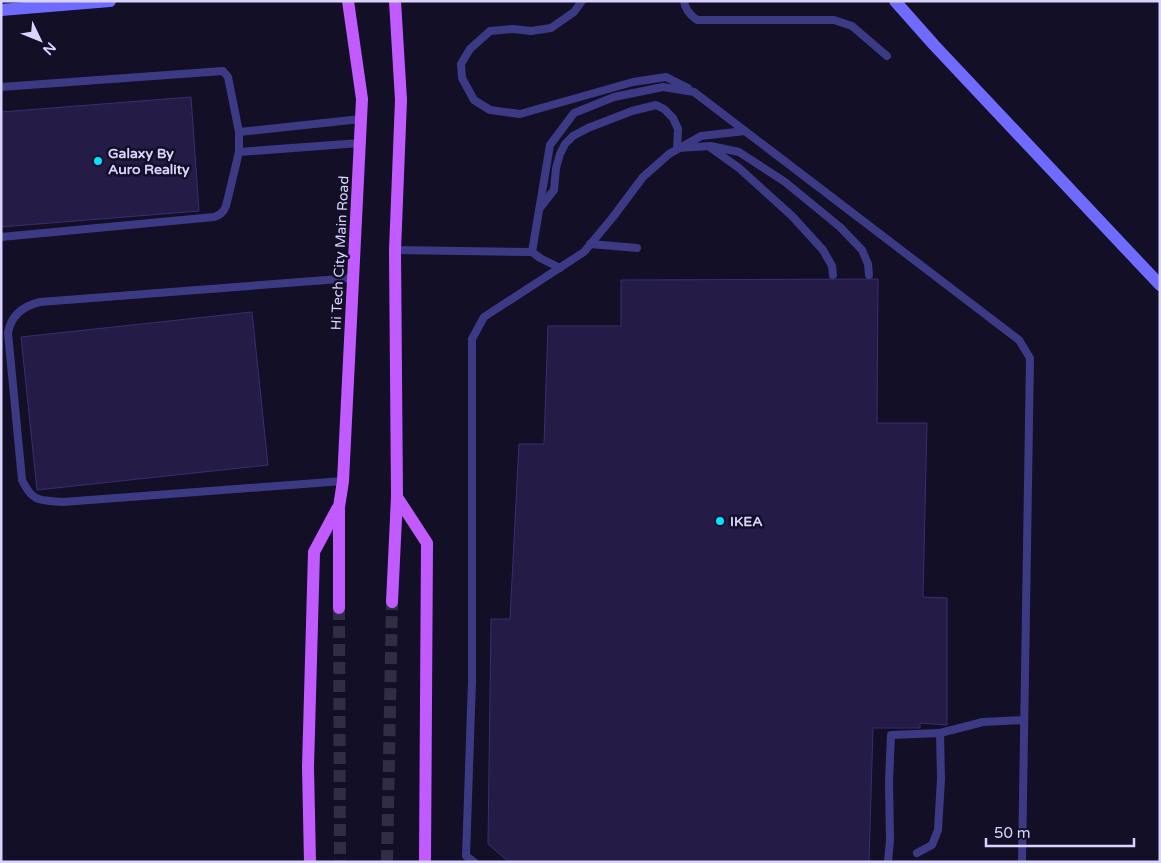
<svg xmlns="http://www.w3.org/2000/svg" width="1161" height="863" viewBox="0 0 1161 863" font-family="'Varela Round',sans-serif">
	<rect width="100%" height="100%" fill="#130f26"/>
	<g fill="#241b47" stroke="#3b2d73">
		<polygon points="191,97 199,211 1,227 1,112"/>
		<polygon points="878,279 877,423 927,423 923,597 947,598 947,725 920,723 920,728 873,728 869,862 509,862 488,844 491,619 510,619 519,444 544,444 548,326 621,326 621,280"/>
		<polygon points="252,312 268,465 37,490 21,337"/>
	</g>
	<g fill="none" stroke-linecap="round" stroke-linejoin="round">
		<g stroke="#312d47" stroke-width="12" stroke-dasharray="12 6" stroke-linecap="butt">
			<polyline points="339,608 340,862"/>
			<polyline points="387,862 392,602"/>
		</g>
		<g stroke="#3d3a85" stroke-width="8">
			<polyline points="582,1 574,12 551,28 531,31 513,29 490,31 470,49 461,64 462,78 474,100 490,110 520,114 633,82 666,77 688,88"/>
			<path d="M684 1C685 10 690 15 697 20H834L852 26 887 56"/>
			<path d="M1 87 223 71 228 77 239 132V152L226 206C223 213 220 215 214 217L1 237"/>
			<polyline points="239,132 361,119"/>
			<polyline points="711,148 739,168 792,216 823,250 832,266 833,275"/>
			<polyline points="239,152 360,143"/>
			<polyline points="540,208 554,190 556,168 560,154 565,144 573,136 588,128 632,111 656,105 664,109 673,118 678,129 677,148 711,146 739,152 785,182 840,227 862,250 868,264 869,275"/>
			<polyline points="590,244 637,248"/>
			<polyline points="395,250 532,252 540,258 560,268"/>
			<polyline points="532,252 550,145 574,113 614,97 663,87 694,92 1019,340 1030,358 1022,862"/>
			<path d="M343 481 63 502C40 500 33 503 22 480L8 333C11 315 23 306 40 302L353 278"/>
			<polyline points="917,853 932,845 938,830 941,779 940,733 983,722 1024,720"/>
			<polyline points="474,862 466,856 472,681 472,339 484,317 584,252 613,217 643,177 669,154 701,136 745,131"/>
			<polyline points="888,862 890,840 889,781 891,735 940,733"/>
		</g>
		<g stroke="#6f6bff" stroke-width="12">
			<polyline points="895,1 934,45 1160,285"/>
			<polyline points="1,10 110,1"/>
		</g>
		<g stroke="#c25bff" stroke-width="12">
			<polyline points="397,497 427,543 425,862"/>
			<polyline points="392,602 397,497 395,250 401,100 395,1"/>
			<polyline points="339,608 339,507 343,481 362,99 348,1"/>
			<polyline points="310,862 308,767 314,552 337,509"/>
		</g>
	</g>
	<g fill="#00e5ff" stroke="#130f26" stroke-width="2">
		<circle cx="98" cy="161" r="5"/>
		<circle cx="720" cy="521" r="5"/>
	</g>
	<g text-anchor="middle" dominant-baseline="central" stroke-width="5" stroke-linejoin="round" paint-order="stroke">
		<g font-size="14" font-weight="bold" fill="#d9d4ff" stroke="#130f26" text-anchor="start">
			<text x="108" y="153">Galaxy By<tspan x="108" dy="16">Auro Reality</tspan></text>
			<text x="730" y="521">IKEA</text>
		</g>
		<g font-size="14" fill="#d9d4ff" stroke="#130f26">
			<text transform="translate(340 253) rotate(-87)">Hi Tech City Main Road</text>
		</g>
	</g>
	<rect width="1161" height="863" fill="none" stroke="#d9d4ff" stroke-width="5"/>
	<g transform="translate(40 40) rotate(133)" stroke="#130f26" stroke-width="4" paint-order="stroke">
	<path d="M0-4L9 19L0 12L-9 19Z" fill="#d9d4ff"/>
	<text y="-8" font-size="14" font-weight="bold" text-anchor="middle" fill="#d9d4ff">N</text>
	</g>
	<path d="M986 838v8h148v-8" fill="none" stroke="#d9d4ff" stroke-width="2.5"/>
	<text x="994" y="838" font-size="15" fill="#d9d4ff" stroke="#130f26" stroke-width="4" paint-order="stroke">50 m</text>
</svg>
